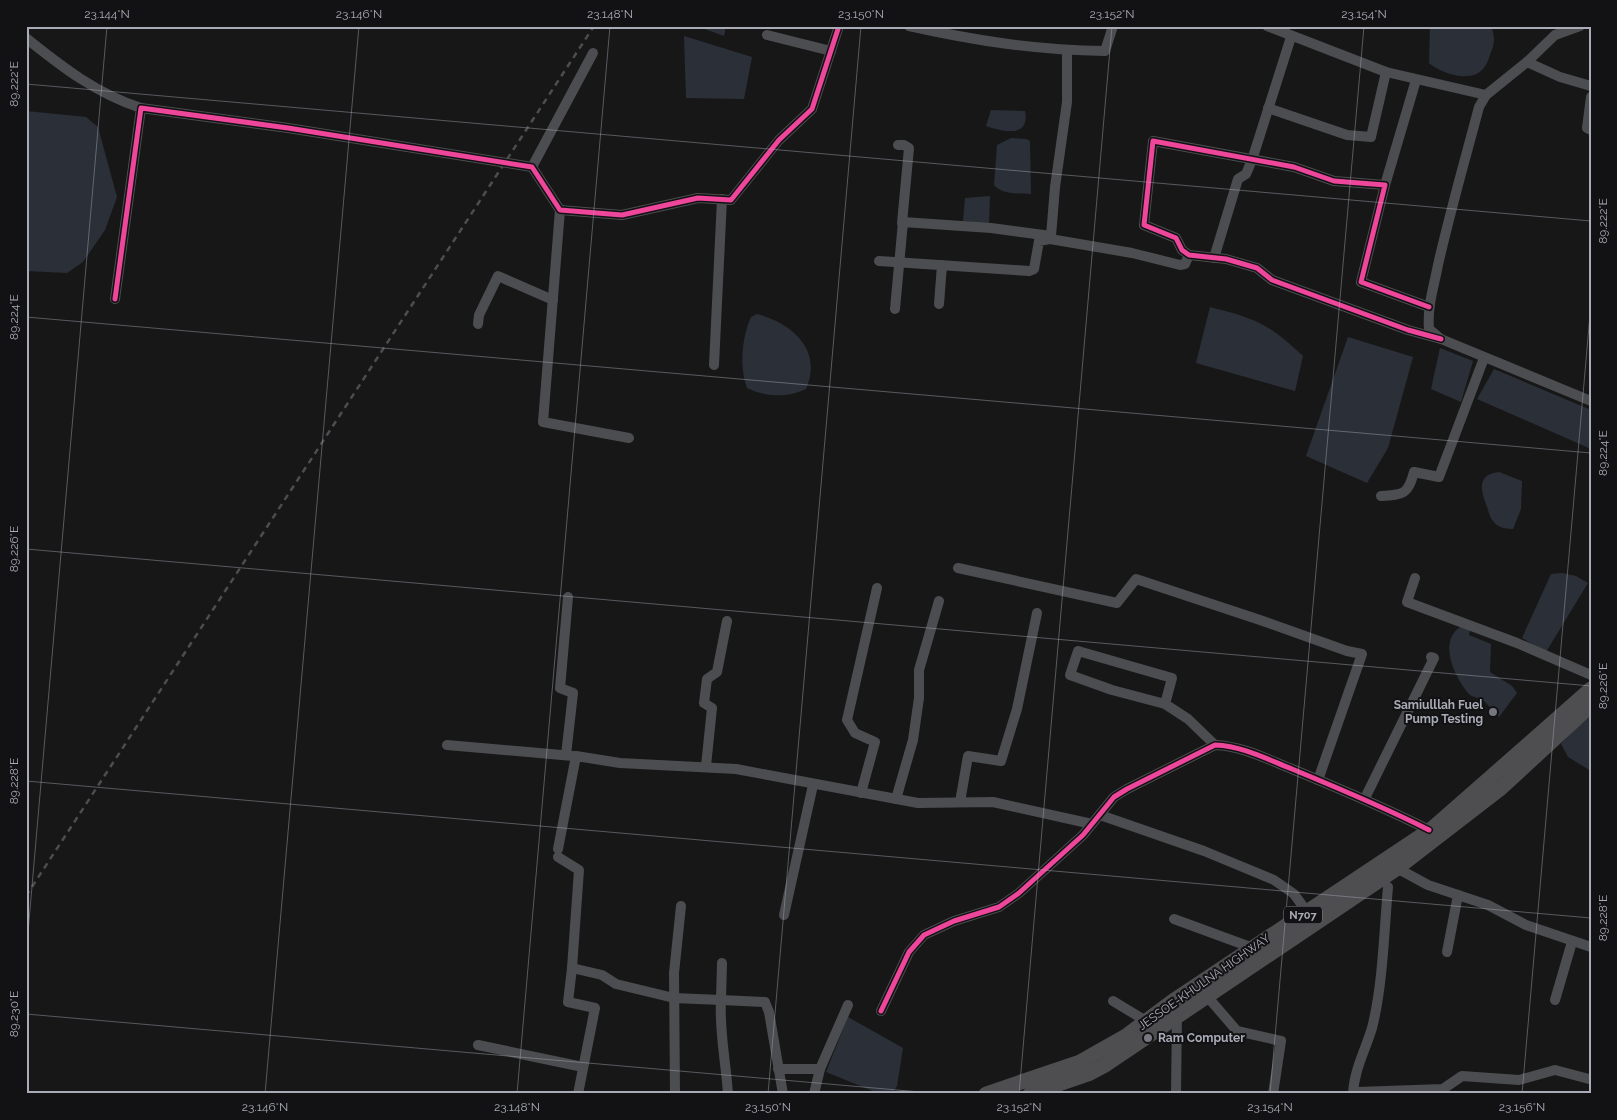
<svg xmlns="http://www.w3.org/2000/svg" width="1617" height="1120" viewBox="0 0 1617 1120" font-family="Raleway,sans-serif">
	<rect width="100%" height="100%" fill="#171717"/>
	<g fill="#2b3038">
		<polygon points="696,26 726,26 724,36"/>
		<path d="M1430 26H1491C1495 37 1495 42 1491 52 1489 58 1487 65 1482 70 1469 83 1440 73 1429 63Z"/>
		<polygon points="684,36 752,57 744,99 686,98"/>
		<path d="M991 110 1025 111C1030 138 1004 132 986 126Z"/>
		<polygon points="26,111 86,117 98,127 117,197 105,230 83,262 67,273 26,271"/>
		<path d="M1011 138 1026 139 1030 141 1031 194C1019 193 1002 195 994 185L997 145Z"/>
		<polygon points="990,196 989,224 963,221 965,198"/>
		<path d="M1210 307C1256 319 1268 323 1303 356L1295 391 1196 363Z"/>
		<path d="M757 314C792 323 823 350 806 389 788 398 765 397 747 388 739 367 742 337 751 317Z"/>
		<polygon points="1348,337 1413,357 1388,448 1367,483 1306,456"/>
		<polygon points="1440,348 1473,361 1461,402 1431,389"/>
		<polygon points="1494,369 1591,410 1591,449 1477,399"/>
		<path d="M1499 472 1522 481 1521 509 1513 529C1507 529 1502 528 1497 525 1490 520 1489 512 1486 504 1480 489 1478 474 1499 472Z"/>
		<polygon points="1562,573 1576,576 1588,583 1546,652 1522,638 1551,574"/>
		<path d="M1462 626 1470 630 1469 635 1491 644 1490 672 1512 686 1517 693 1499 717C1493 712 1489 705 1483 700 1479 697 1473 698 1469 694 1454 677 1437 639 1462 626Z"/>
		<polygon points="1586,715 1591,717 1591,771 1568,757 1561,744"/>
		<polygon points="848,1017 903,1048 897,1086 892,1094 880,1094 826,1072"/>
	</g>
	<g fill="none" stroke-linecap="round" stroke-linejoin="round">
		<g stroke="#4c4d50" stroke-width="10">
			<path d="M909 26C977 41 1035 50 1105 51L1113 26"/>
			<polyline points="1267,26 1386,72 1486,95"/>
			<path d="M1580 26 1555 35 1527 62 1486 95 1479 107C1465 160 1450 212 1438 265 1434 286 1427 307 1429 329L1441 339 1591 401"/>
			<polyline points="767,35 831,51"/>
			<path d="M26 38C62 67 97 94 141 108"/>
			<polyline points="1527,62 1560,77 1591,86"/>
			<polyline points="1591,97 1587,128 1591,130"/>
			<polyline points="1268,108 1347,135 1371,137 1386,72"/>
			<polyline points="898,145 904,145 909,148 902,223"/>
			<polyline points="532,167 593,53"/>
			<polyline points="1385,185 1416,80"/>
			<polyline points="560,210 543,422 629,438"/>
			<polyline points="1214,258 1238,179 1246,174 1252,160 1291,37"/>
			<polyline points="879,261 1029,271 1034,269 1039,241 1050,239 1132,253 1180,265 1185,264 1189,255"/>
			<polyline points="115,299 141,108 288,128 532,167 560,210 622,215 698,198 731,200 779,140 812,109 839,26"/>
			<polyline points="939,304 942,265"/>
			<polyline points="1429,307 1361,282 1385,185 1334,181 1294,167 1153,141 1144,225 1176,238 1182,250 1189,255 1226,259 1257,268 1272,280 1408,330 1441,339"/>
			<polyline points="895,309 903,222 991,228 1051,236 1055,187 1067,102 1067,50"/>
			<polyline points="478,324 479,315 498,276 553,300"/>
			<polyline points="714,365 722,199"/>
			<path d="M1381 496C1404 495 1408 494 1414 472L1439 477 1484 358"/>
			<polyline points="958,568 1117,603 1136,579 1260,620 1347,651 1362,654 1318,780"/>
			<polyline points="1415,578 1407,602 1517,643 1591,675"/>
			<polyline points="1165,704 1172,678 1078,651 1070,675 1112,690 1165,704 1188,719 1215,745"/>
			<polyline points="447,745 573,756"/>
			<polyline points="566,755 573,693 560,688 568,597"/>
			<polyline points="706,766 712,708 704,703 707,679 717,672 727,621"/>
			<polyline points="861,793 875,742 855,733 847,720 877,588"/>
			<polyline points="1365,798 1434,658 1431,657"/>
			<polyline points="896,799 913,740 919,698 919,670 939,601"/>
			<polyline points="960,802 968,756 1001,761 1017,709 1037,613"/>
			<polyline points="1100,815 1204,851 1274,880 1294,894 1307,912"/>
			<polyline points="558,849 576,756 620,763 736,769 918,803 993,802 1092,824"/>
			<polyline points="558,857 579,870 572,968 602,975 616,984 674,998 721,1000 722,963"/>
			<polyline points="1393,866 1428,885 1488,905 1526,925 1591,947"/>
			<polyline points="784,915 813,785"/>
			<polyline points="1174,919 1253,948"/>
			<polyline points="1447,952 1458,895"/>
			<polyline points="572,968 568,1002 595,1008 578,1094"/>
			<polyline points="1206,995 1237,1031 1281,1041 1273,1094"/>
			<polyline points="1555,1000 1572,942"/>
			<polyline points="1113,1001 1146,1021"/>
			<path d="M881 1011 909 952 924 935 954 921 999 907 1019 893 1083 835 1114 797 1127 789 1215 745C1242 746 1267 759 1292 769 1338 788 1384 807 1429 830"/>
			<polyline points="478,1045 583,1067"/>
			<polyline points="778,1069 820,1069"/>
			<polyline points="1357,1092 1443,1089 1462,1076 1519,1080 1555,1070 1589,1079"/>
			<polyline points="675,1094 674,973 681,906"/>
			<path d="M728 1094C726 1062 719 1031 721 1000L765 1002 769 1012 783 1094"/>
			<polyline points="814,1094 820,1069 848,1005"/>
			<polyline points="1176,1094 1177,1014"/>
			<path d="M1353 1094C1354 1070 1365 1051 1372 1028 1383 985 1384 931 1388 887"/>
		</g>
		<g stroke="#4e4e51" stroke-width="15">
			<polyline points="986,1094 1080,1062 1126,1036 1173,1001 1433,828 1591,689"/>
			<polyline points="1030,1094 1088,1074 1105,1065 1396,869 1501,788 1591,705"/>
		</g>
		<polyline stroke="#4c4d50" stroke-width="2.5" stroke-dasharray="6 5" stroke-linecap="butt" points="26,896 594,26"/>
		<defs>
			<g id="cycleway">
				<polyline points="115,299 141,108 288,128 532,167 560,210 622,215 698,198 731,200 779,140 812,109 839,26"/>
				<polyline points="1429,307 1361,282 1385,185 1334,181 1294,167 1153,141 1144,225 1176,238 1182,250 1189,255 1226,259 1257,268 1272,280 1408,330 1441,339"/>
				<path d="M881 1011 909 952 924 935 954 921 999 907 1019 893 1083 835 1114 797 1127 789 1215 745C1242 746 1267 759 1292 769 1338 788 1384 807 1429 830"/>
			</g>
		</defs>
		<use href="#cycleway" stroke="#121113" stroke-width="8"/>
		<use href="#cycleway" stroke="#ed469a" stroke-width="5"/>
	</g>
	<path fill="none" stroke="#a9abb7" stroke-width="1" stroke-opacity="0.45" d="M26 84 1591 221M26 317 1591 453M26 549 1591 686M26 781 1591 918M26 955 107 26M26 1014 943 1094M265 1094 359 26M517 1094 610 26M768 1094 861 26M1019 1094 1112 26M1270 1094 1364 26M1522 1094 1591 303"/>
	<g fill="#76777f" stroke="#121113" stroke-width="2">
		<circle cx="1493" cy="712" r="5"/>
		<circle cx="1148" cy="1038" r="5"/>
	</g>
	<g text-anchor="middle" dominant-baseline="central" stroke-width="4" stroke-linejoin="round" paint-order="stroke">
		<rect fill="#121113" stroke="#7c7d86" stroke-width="1" x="1284" y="906.5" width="38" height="17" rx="4"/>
		<g font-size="11" font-weight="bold" fill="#a9abb7">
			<text x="1303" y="915">N707</text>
		</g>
		<g font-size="12" font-weight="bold" fill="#a9abb7" stroke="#121113" text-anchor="end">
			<text x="1483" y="705">Samiulllah Fuel<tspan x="1483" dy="14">Pump Testing</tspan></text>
			<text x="1158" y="1038" text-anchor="start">Ram Computer</text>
		</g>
		<g font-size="12" fill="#a9abb7" stroke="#121113">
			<text transform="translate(1204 982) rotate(-35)">JESSOE-KHULNA HIGHWAY</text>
		</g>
	</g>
	<rect width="1617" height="1120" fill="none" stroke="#121113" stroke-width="55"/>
	<rect x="28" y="28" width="1562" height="1064" fill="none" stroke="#a9abb7" stroke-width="2"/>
	<g font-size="12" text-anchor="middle" fill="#a9abb7">
		<text x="107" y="18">23.144°N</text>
		<text x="359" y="18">23.146°N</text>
		<text x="610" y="18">23.148°N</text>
		<text x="861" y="18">23.150°N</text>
		<text x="1112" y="18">23.152°N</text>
		<text x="1364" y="18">23.154°N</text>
		<text transform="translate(14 84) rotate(-90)" y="4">89.222°E</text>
		<text transform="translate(1603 221) rotate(-90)" y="4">89.222°E</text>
		<text transform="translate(14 317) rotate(-90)" y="4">89.224°E</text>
		<text transform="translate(1603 453) rotate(-90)" y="4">89.224°E</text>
		<text transform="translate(14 549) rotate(-90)" y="4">89.226°E</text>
		<text transform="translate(1603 686) rotate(-90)" y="4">89.226°E</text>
		<text transform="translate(14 781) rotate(-90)" y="4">89.228°E</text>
		<text transform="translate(1603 918) rotate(-90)" y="4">89.228°E</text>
		<text transform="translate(14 1014) rotate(-90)" y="4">89.230°E</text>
		<text x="265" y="1111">23.146°N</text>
		<text x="517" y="1111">23.148°N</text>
		<text x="768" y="1111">23.150°N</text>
		<text x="1019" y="1111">23.152°N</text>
		<text x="1270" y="1111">23.154°N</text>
		<text x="1522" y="1111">23.156°N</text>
	</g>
</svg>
